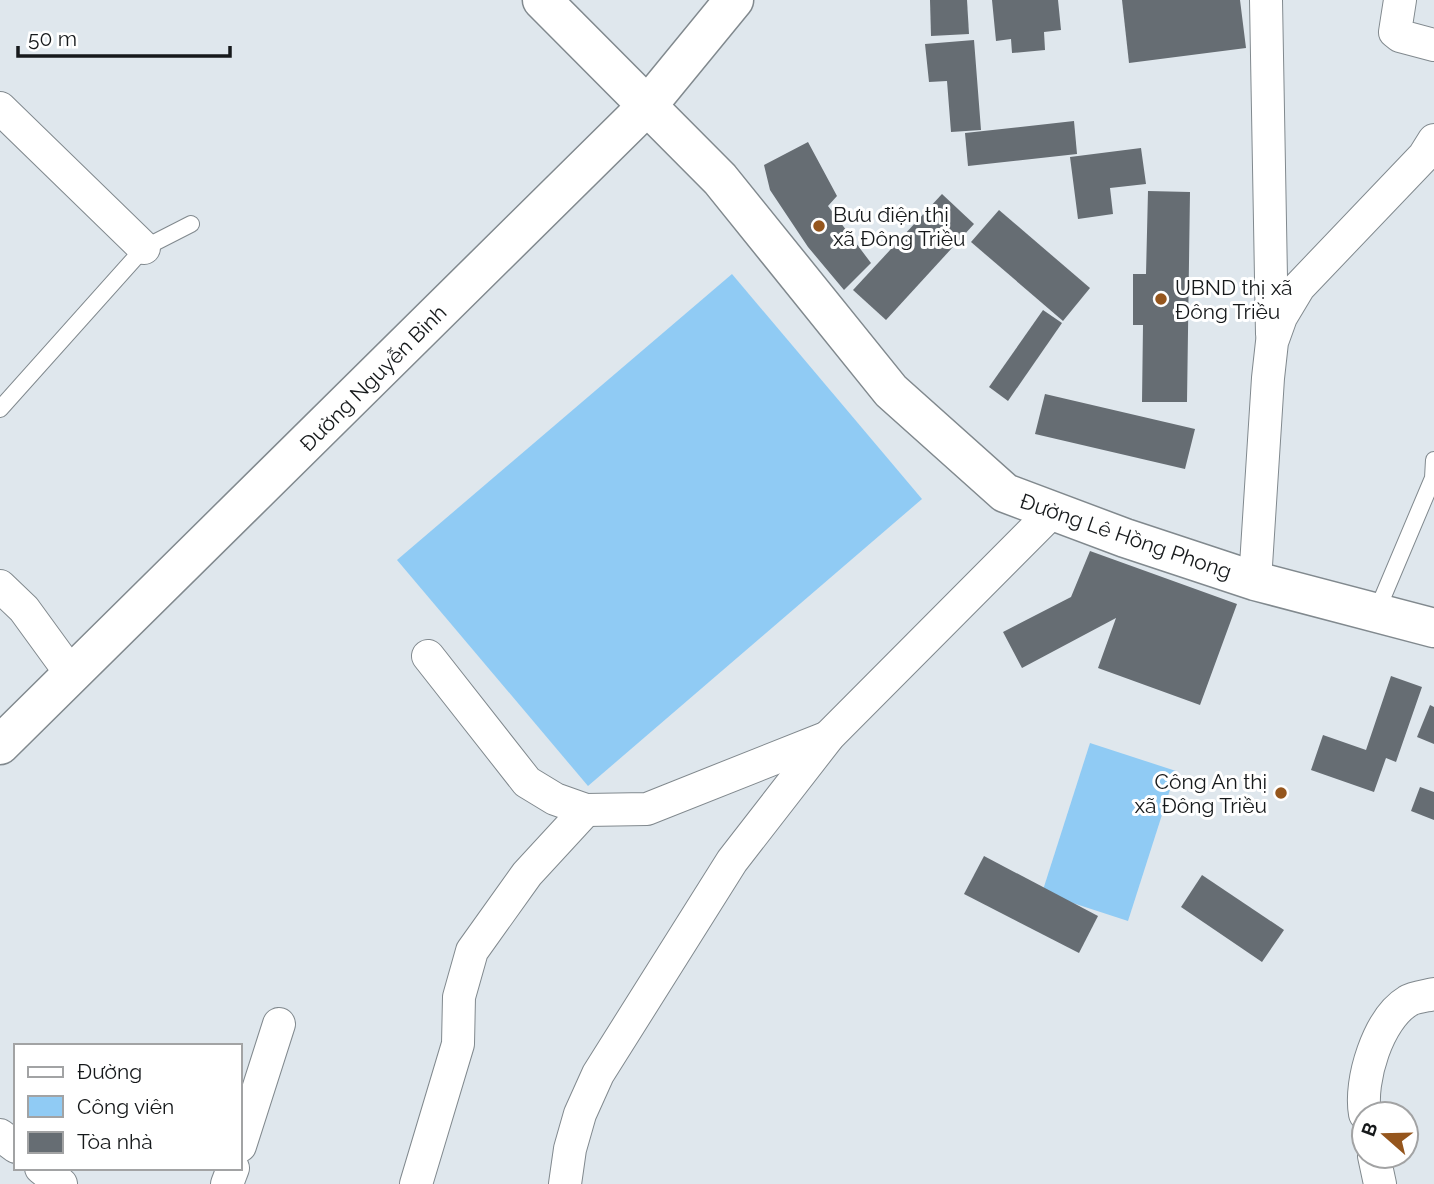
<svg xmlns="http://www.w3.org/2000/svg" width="1434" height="1184" viewBox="0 0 1434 1184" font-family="Raleway,sans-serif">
	<rect width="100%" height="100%" fill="#dfe7ed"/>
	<g fill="#90cbf4">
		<polygon points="732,274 922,499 588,786 397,560"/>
		<polygon points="1090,743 1176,771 1128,921 1042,893"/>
	</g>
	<g fill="#666d73">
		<polygon points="930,0 967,0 969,34 931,36"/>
		<polygon points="992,0 1058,0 1061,30 1044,32 1045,50 1012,53 1011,39 996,41"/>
		<polygon points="1122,0 1240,0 1246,48 1129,63"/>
		<polygon points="974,40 981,130 951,132 947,81 929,82 925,44"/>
		<polygon points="1074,121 1077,154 968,166 965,133"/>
		<polygon points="808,142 837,196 828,206 871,263 844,290 808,247 770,190 764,165"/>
		<polygon points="1141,148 1146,184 1110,188 1113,214 1078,219 1070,157"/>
		<polygon points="1148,191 1190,192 1187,402 1142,402 1143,325 1133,325 1133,274 1146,274"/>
		<polygon points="942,194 974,224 886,320 853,290"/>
		<polygon points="999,210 1090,288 1063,321 971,242"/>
		<polygon points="1043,310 1062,323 1008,401 989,387"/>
		<polygon points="1045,394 1195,429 1185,469 1035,434"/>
		<polygon points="1090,551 1237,604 1200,705 1098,668 1116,618 1022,668 1003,632 1071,597"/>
		<polygon points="1391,676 1422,687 1396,762 1386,758 1374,792 1311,770 1323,735 1366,750"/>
		<polygon points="1430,705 1434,707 1434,744 1417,737"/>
		<polygon points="1420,787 1434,792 1434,820 1411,811"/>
		<polygon points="984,856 1098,916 1079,953 964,894"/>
		<polygon points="1202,875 1284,930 1262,962 1181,907"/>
	</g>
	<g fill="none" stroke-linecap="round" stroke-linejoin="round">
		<defs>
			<g id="service">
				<polyline points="0,409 144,248 191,224"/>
				<polyline points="1376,613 1433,478 1434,460"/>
			</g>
			<g id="minor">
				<polyline points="1266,0 1272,334"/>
				<polyline points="1400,0 1395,32 1400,36 1434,45"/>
				<polyline points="0,108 144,248"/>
				<polyline points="1255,581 1268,378 1272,342 1281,317 1299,287 1424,156 1434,140"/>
				<polyline points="0,586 24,609 72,675"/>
				<polyline points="428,656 527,782 555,799 586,810 647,809 828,737"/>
				<path d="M1365 1114C1359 1081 1378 1019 1408 1001 1414 997 1426 996 1434 994"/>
				<polyline points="0,1135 16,1147"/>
				<polyline points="240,1146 279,1024"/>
				<polyline points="1374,1156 1380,1184"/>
				<polyline points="41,1168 61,1184"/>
				<polyline points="227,1184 233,1168"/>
				<polyline points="416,1184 458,1044 459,997 472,951 527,874 586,810"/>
				<polyline points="565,1184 570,1149 580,1114 598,1074 732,861 829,736 1053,511"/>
			</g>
			<polyline id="tertiary" points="542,0 720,179 891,391 1005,493 1125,538 1255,581 1434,628"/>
			<polyline id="secondary" points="0,745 648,105 734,0"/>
		</defs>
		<use href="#service" stroke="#81898e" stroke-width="18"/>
		<use href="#minor" stroke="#81898e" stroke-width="34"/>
		<use href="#tertiary" stroke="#81898e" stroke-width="41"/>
		<use href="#secondary" stroke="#81898e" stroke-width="41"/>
		<use href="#service" stroke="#fff" stroke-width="16"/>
		<use href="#minor" stroke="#fff" stroke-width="32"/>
		<use href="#tertiary" stroke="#fff" stroke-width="38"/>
		<use href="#secondary" stroke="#fff" stroke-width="38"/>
	</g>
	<g fill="#95561d" stroke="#fff" stroke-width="2.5">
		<circle cx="819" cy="226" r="7"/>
		<circle cx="1161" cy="299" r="7"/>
		<circle cx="1281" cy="793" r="7"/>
	</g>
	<g text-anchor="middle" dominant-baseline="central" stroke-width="6" stroke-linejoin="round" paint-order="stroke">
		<g font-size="21" fill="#16191b" stroke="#fff" text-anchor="start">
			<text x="833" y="214">Bưu điện thị<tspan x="833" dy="24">xã Đông Triều</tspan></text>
			<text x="1175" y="287">UBND thị xã<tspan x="1175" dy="24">Đông Triều</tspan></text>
			<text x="1267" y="781" text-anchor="end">Công An thị<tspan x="1267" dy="24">xã Đông Triều</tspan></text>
		</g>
		<g font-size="21" fill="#16191b" stroke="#fff">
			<text transform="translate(373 378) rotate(-45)">Đường Nguyễn Bình</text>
			<text transform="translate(1126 536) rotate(19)">Đường Lê Hồng Phong</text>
		</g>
	</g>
	<rect x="14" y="1044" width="228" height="126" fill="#ffffff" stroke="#a2a3a4" stroke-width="2"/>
	<rect x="28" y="1067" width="35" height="10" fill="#ffffff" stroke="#a2a3a4" stroke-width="2"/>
	<text x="77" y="1079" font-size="21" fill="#16191b">Đường</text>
	<rect x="28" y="1096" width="35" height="21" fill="#90cbf4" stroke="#a2a3a4" stroke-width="2"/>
	<text x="77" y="1114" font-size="21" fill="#16191b">Công viên</text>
	<rect x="28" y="1132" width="35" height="21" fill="#666d73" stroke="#a2a3a4" stroke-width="2"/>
	<text x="77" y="1149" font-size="21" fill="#16191b">Tòa nhà</text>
	<g transform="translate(1385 1135) rotate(290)"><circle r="33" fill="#ffffff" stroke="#a2a3a4" stroke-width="2"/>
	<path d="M0-5L12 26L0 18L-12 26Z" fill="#95561d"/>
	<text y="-10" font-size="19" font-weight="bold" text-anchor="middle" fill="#16191b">B</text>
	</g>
	<path d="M18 46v10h212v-10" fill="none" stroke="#16191b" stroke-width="3.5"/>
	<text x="28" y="46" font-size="21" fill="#16191b" stroke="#ffffff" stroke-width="5" paint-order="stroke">50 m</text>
</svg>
